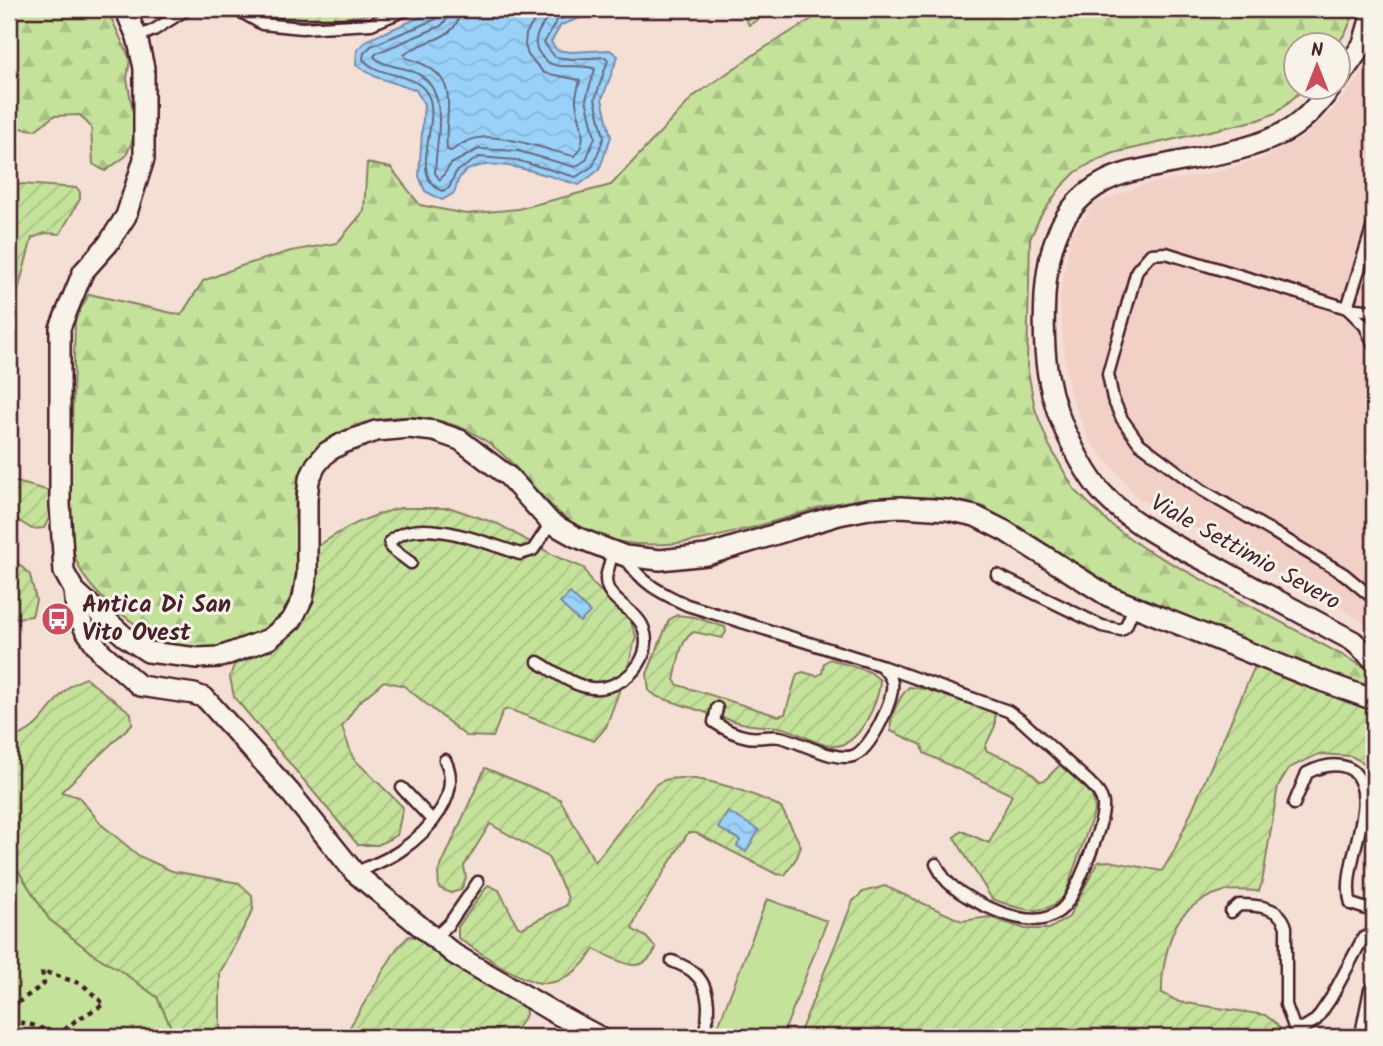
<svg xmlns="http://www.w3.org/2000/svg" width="1383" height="1046" viewBox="0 0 1383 1046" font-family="Kalam,sans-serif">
	<defs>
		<pattern id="forest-firs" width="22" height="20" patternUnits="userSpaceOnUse" patternTransform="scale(1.75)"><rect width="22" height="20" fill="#c4e29a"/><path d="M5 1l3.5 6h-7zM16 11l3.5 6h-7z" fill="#aac185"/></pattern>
		<pattern id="garden-furrows" width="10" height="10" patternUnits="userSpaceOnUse" patternTransform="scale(1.75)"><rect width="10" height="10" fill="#c4e29a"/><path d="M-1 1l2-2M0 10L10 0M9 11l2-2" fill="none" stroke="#aac185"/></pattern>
		<pattern id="water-waves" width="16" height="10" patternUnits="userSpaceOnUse" patternTransform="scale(1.75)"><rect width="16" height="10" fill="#99d2f9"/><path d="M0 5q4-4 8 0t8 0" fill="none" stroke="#85b4d6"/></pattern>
	</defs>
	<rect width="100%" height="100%" fill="#f3dfd4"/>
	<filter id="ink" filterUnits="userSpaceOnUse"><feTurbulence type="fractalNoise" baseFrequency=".0143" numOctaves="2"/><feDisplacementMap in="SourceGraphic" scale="14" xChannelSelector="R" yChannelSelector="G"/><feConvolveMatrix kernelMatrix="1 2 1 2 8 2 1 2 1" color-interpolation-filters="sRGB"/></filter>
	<g filter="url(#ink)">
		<polygon fill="#f1d1c6" points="1374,52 1374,631 1365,623 1319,595 1138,498 1089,440 1070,393 1064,352 1060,295 1071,235 1094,204 1143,185 1213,173 1264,158 1300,139 1330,113 1363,74"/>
		<g fill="url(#forest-firs)" stroke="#878062" stroke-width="2">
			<polygon points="9,9 107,9 130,59 127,79 133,112 133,139 126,156 105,171 93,164 91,127 80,115 54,116 35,130 9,127"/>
			<path d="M828 9H1356L1346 32 1337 45 1296 46V88H1305L1276 113 1258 120 1114 153 1093 162 1076 172 1061 187 1040 217 1030 239 1027 366 1035 409 1049 445 1074 489 1109 523 1143 548 1370 670V679L1365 685 1277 654 1131 596 1106 583 984 507C961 499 939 498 915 497 887 497 859 498 832 504 814 508 796 515 778 520 728 535 673 551 620 542 559 532 541 488 500 452 463 419 411 409 363 423 340 430 314 446 303 468 293 488 295 509 296 530 299 594 293 627 225 645 204 651 175 648 156 640 150 637 144 631 139 627 117 611 93 594 80 569 63 534 70 489 71 451 73 407 74 363 75 319L89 294 181 315 203 281 241 266 291 251 337 243 364 211 367 163 391 168 420 205 466 214 518 209 611 185 694 96 758 52Z"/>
		</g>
		<g fill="#c4e29a" stroke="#878062" stroke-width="2">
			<polygon points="9,856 49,919 93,954 121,971 157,997 171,1027 170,1037 9,1037"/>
			<polygon points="767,899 827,921 782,1037 739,1037 717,1029"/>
		</g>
		<g fill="url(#garden-furrows)" stroke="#878062" stroke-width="2">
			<path d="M254 9H387C355 20 285 27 254 9Z"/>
			<polygon points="739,9 775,9 749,25"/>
			<polygon points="22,184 77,188 80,192 80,199 60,234 45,233 32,238 9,324 9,194 13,187"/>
			<polygon points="9,480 50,491 49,518 44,528 32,529 14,518 9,522"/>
			<path d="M400 508H451L498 524 555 556 584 568 592 583 629 617 636 636 628 667 606 727 594 741 508 709 503 711 493 737 466 736 404 686 384 681 358 703 342 727 353 758 403 807 397 835 378 845H358L234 697 230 677 234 665C247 659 262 655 274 647 308 626 317 585 317 547 345 527 366 517 400 508Z"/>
			<polygon points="9,554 30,575 36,600 32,616 16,618 9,610"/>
			<path d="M677 615 694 617 725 627 726 632 722 638 694 632C679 639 678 666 674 680L678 685 778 716 785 714 797 674 803 672 817 676 822 673 824 663 830 659 870 672 880 680C880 700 859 747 834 746 817 746 800 732 783 728 772 725 758 727 746 724 716 717 687 706 658 697L649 691 647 674 669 620Z"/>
			<path d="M1255 666 1374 711V768L1351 756 1319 754 1289 768 1278 786 1262 883 1259 891C1249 891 1236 889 1226 891 1210 894 1189 906 1180 919 1168 936 1161 973 1162 993L1179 1002 1265 1015 1277 1024 1284 1037H798L853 901 863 892 885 886 962 921 989 917 1025 929H1049L1069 917 1098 862 1109 861 1162 871 1174 851Z"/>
			<path d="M85 678 131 713 132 724 61 792 79 797 102 825 139 856 172 871 239 883 252 895 253 910 220 973V1037H170L171 1027 157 997 121 971 93 954 49 919 9 856V737C38 736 49 704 69 687 74 683 80 681 85 678Z"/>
			<path d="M909 687 925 689 991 711 995 715V726L985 747 987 751 1024 766 1040 781 1045 780 1060 765 1092 794 1095 809 1064 897C1040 920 1019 908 992 899L954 837 962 831 989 843 1012 795 924 753 922 745 891 731C889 717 899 697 909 687Z"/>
			<path d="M485 768 560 799 595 862 655 785C680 765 751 793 777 805L782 809 801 846 797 857 785 875 776 874 696 833H688L638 914 632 929 646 937 656 948C642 979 618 960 594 949 584 966 564 985 541 983 520 981 477 951 458 938V927L488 885 499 890 518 927 522 928 567 905 568 898 548 857 490 824 464 866 466 878 461 890 451 893 439 888 438 873Z"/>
			<polygon points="409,936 420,938 525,1004 526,1015 511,1037 344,1037 397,948"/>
		</g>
		<g fill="url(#water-waves)" stroke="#798aa7" stroke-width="2">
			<path d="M439 9H604L561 25 551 42 557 50 571 52 610 50 618 56 602 99 611 137 599 170 579 185C550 177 482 149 460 177 457 181 456 189 454 193L442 200 425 191 419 176 424 104 416 90 376 77 356 65 357 50 367 40Z"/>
			<polygon points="570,593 590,612 580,622 560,603"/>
			<polygon points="728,812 759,830 746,852 737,846 740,840 718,828"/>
		</g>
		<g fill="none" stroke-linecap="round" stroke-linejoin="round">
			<g stroke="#6a677d" stroke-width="2">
				<path d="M441 9 440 14 436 19 371 46 364 53 363 59C381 81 420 69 430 100 438 127 409 177 442 191L449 188 456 172 479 157 516 160 576 177 593 166 604 137 595 99 608 60 605 57 571 59 555 57 544 43 557 20 584 9"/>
				<path d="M450 9 448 18 441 26 377 53 374 56C382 66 397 66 409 70 453 84 436 137 435 173L440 180 451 164 479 149 518 151 575 167 586 160 595 137 586 99 595 69C577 61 554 75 540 54 535 47 534 41 538 33 543 23 549 13 559 9"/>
				<path d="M460 9C459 42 423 38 404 55L406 58C466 75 443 107 447 150L451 151C457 147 464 142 470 140 497 130 547 151 574 156 591 141 578 121 576 102 575 95 579 87 580 80L544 73 528 55 525 45 526 34 541 9"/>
			</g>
			<defs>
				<g id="lane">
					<polyline points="236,9 262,24 302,28 371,24 408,9"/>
					<polyline points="137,37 154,30 187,9"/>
					<polyline points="1374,222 1347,308 1374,311"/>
					<polyline points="1374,345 1365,326 1347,308 1166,253 1151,254 1137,270 1108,374 1113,399 1122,419 1139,443 1202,490 1344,574 1374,599"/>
					<path d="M625 557C641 583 659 592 687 605L880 665C885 671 891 675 892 683 895 699 870 751 853 756 833 762 800 741 780 737 770 735 759 739 748 737 736 735 724 729 714 722L717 708"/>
					<path d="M411 563 391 548 390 542C416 513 489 544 520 554L533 550 551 523"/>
					<polyline points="997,575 1102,626 1121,630 1126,626 1134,607"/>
					<path d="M538 662C552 670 569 683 586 687 617 695 655 662 644 630 638 609 606 602 606 579 607 570 611 562 612 553"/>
					<path d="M884 667 1008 711 1022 721 1089 782C1095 788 1102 795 1103 804 1105 822 1079 884 1069 900 1065 907 1057 914 1049 917 1026 928 969 902 951 885 944 880 940 871 936 864"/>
					<polyline points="402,788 433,821"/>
					<path d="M1294 804 1307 773C1321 766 1339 761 1353 771 1383 800 1339 865 1351 904L1370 910 1374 914"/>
					<path d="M355 873C370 866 387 860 400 851 428 832 463 795 445 760"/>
					<path d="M1231 912 1239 905C1258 905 1281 907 1286 927V1005L1294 1027 1303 1028 1316 1020 1331 998 1363 938 1374 933"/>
					<polyline points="434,938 449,924 478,882"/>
					<path d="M672 961C679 964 687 967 693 972 712 987 710 1016 703 1037"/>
				</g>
				<g id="street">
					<polyline points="125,9 137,37 144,68 144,159 126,216 108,244 83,272 60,328 60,504 64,572 74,590 124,636 148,652 198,658 220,657 269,639 292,620 303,598 307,575 307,499 309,480 316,465 327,452 343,443 376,431 409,428 434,431 460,440 509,477 551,523 576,537 625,556 660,560 707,555 839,515 869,509 900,507 947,510 975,516 1005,531 1108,596 1303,674 1374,700"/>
					<polyline points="1338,80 1363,44 1373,9"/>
					<path d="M1331 88C1319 103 1307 118 1290 129 1252 152 1201 156 1158 166 1139 170 1119 173 1102 183 1059 207 1048 249 1045 295 1042 354 1046 397 1074 449 1083 467 1092 483 1106 497 1136 527 1176 546 1213 565 1260 591 1306 616 1353 641L1374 660"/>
					<polyline points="74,590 76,610 84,628 101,652 140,686 194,694 205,698 289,791 355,873 454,954 553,1012 600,1037"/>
					<polyline points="1365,1037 1374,992"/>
				</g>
			</defs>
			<use href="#lane" stroke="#4a1f2b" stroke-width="15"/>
			<use href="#street" stroke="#4a1f2b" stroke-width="24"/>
			<path stroke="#4a1f2b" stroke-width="4.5" stroke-dasharray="5 5" stroke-linecap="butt" d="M9 1004 13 1006 44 984 42 971 82 984 104 1004 75 1021 56 1037C43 1026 26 1023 9 1021"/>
			<use href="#lane" stroke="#f7f3e8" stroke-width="10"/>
			<use href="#street" stroke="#f7f3e8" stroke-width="19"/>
		</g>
	</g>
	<defs>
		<symbol id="bus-disc" viewBox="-11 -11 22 22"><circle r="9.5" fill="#d1495b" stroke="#f7f3e8"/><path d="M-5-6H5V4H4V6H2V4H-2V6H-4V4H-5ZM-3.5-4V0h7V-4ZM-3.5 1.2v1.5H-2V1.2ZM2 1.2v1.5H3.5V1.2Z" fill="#fff"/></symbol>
	</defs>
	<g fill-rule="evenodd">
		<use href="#bus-disc" x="39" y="600" width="38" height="38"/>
	</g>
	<g text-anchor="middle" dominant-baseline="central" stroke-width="6" stroke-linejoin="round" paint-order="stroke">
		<g font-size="24" fill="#4a1f2b" stroke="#f7f3e8">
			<text transform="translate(1245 553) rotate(29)">Viale Settimio Severo</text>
		</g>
		<g font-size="24" font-weight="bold" fill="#4a1f2b" stroke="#f7f3e8" text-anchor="start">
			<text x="82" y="605">Antica Di San<tspan x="82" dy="28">Vito Ovest</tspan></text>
		</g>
	</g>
	<rect width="1383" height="1046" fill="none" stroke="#f7f3e8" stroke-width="35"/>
	<rect x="18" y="18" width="1348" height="1011" fill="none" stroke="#4a1f2b" stroke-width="2.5" filter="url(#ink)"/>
	<g transform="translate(1317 66)"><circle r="33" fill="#f7f3e8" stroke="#b29e9c" stroke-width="2"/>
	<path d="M0-5L12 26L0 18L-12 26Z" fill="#d1495b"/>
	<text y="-10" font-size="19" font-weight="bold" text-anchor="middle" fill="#4a1f2b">N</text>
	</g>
</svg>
